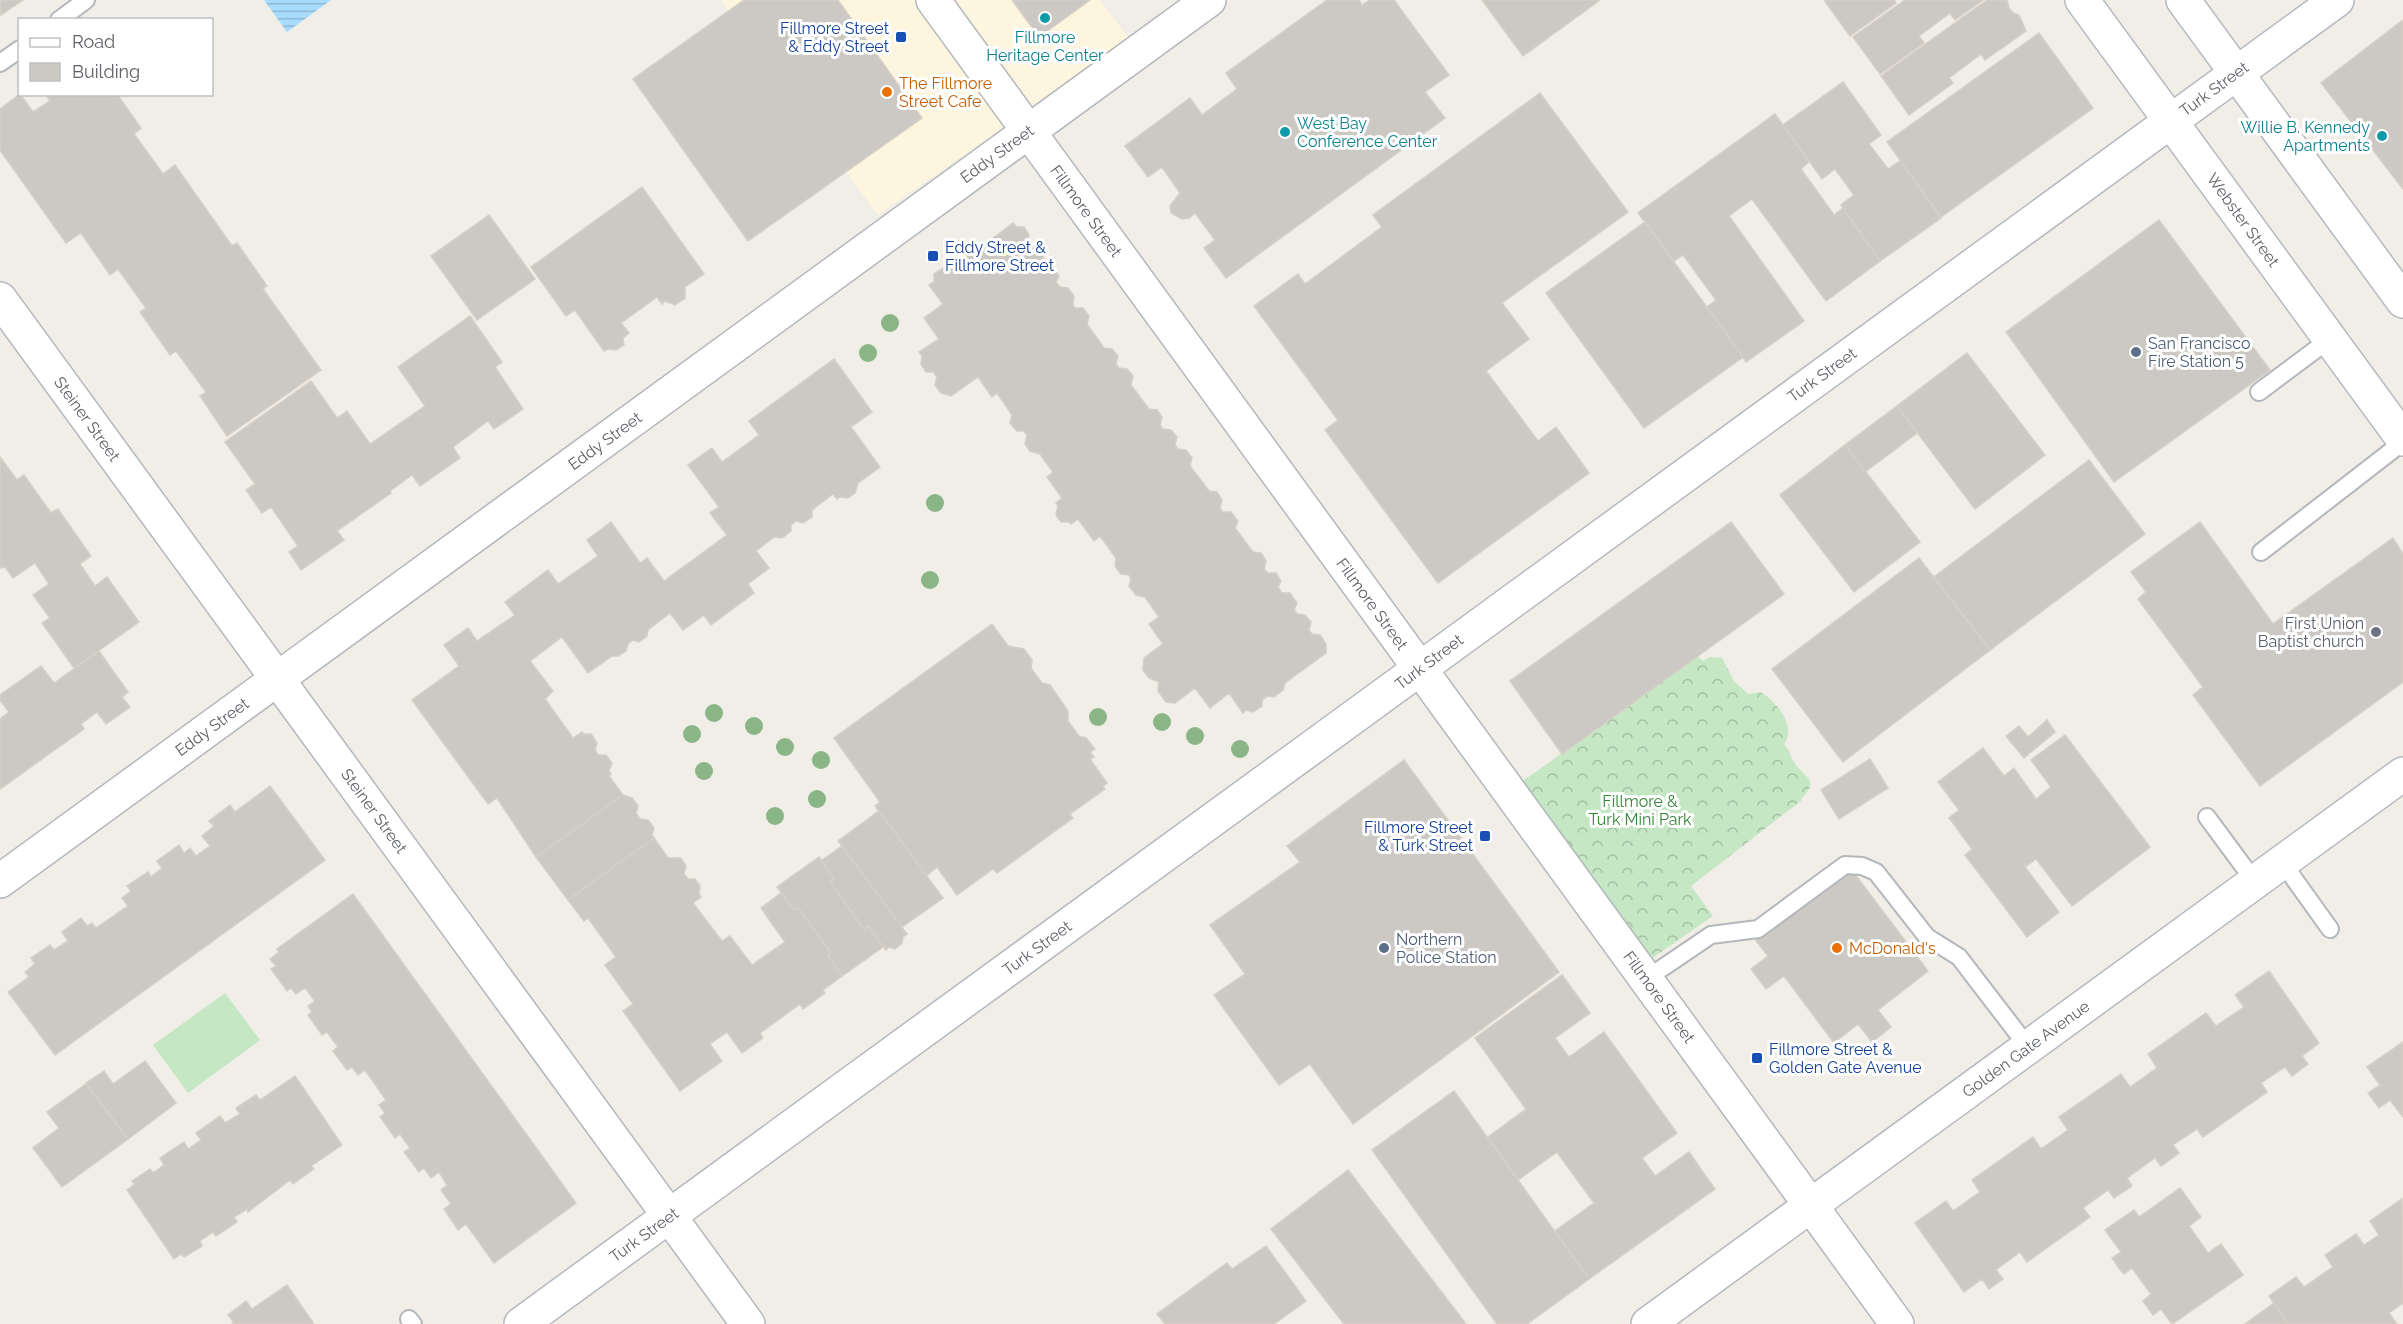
<svg xmlns="http://www.w3.org/2000/svg" width="2403" height="1324" viewBox="0 0 2403 1324" font-family="Raleway,sans-serif">
	<defs>
		<pattern id="forest-crowns" width="20" height="18" patternUnits="userSpaceOnUse" patternTransform="scale(1.5)"><rect width="20" height="18" fill="#c5e7c4"/><path d="M2 6a3 3 0 1 1 6 0M12 15a3 3 0 1 1 6 0" fill="none" stroke="#a3bfa3"/></pattern>
		<pattern id="water-rules" width="6" height="5" patternUnits="userSpaceOnUse" patternTransform="scale(1.5)"><rect width="6" height="5" fill="#a8dcfe"/><path d="M0 2.5h6" fill="none" stroke="#8cb6d1"/></pattern>
	</defs>
	<rect width="100%" height="100%" fill="#f0eee7"/>
	<polygon fill="#fef5de" points="721,0 1100,0 1129,39 878,215"/>
	<path fill="url(#forest-crowns)" d="M1698 656 1703 661 1710 657 1722 658 1734 681 1748 694 1760 692C1776 701 1797 726 1784 744 1789 750 1791 758 1796 765 1808 780 1819 780 1801 799L1802 800 1691 886 1713 916 1638 968 1509 791Z"/>
	<polygon fill="#c5e7c4" points="225,993 260,1040 188,1093 153,1045"/>
	<polygon fill="url(#water-rules)" points="264,0 331,0 287,32"/>
	<g fill="#ccc9c4" stroke="#d5cfc5" stroke-width="1.5">
		<polygon points="0,0 23,0 1,15"/>
		<polygon points="744,0 838,0 922,118 748,241 633,79"/>
		<polygon points="1012,0 1090,0 1039,37"/>
		<polygon points="1327,0 1359,0 1362,5 1370,0 1394,0 1449,75 1425,92 1445,118 1226,278 1204,248 1215,240 1195,213 1189,218 1182,219 1171,213 1170,206 1180,193 1162,167 1148,177 1125,146 1190,98 1202,115 1237,89 1226,73"/>
		<polygon points="1482,0 1600,0 1523,56"/>
		<polygon points="1824,0 1894,0 1896,3 1850,36"/>
		<polygon points="1905,0 1983,0 1955,20 1950,13 1919,36 1924,43 1880,74 1853,37"/>
		<polygon points="1987,0 2007,0 2009,8 2013,13 2019,15 2026,31 1985,60 1981,54 1949,78 1953,83 1909,115 1881,76"/>
		<polygon points="2403,20 2403,189 2321,83"/>
		<polygon points="2039,33 2093,108 1941,217 1887,142"/>
		<polygon points="1843,82 1881,135 1869,144 1888,169 1900,161 1941,218 1880,261 1841,205 1854,195 1835,169 1822,179 1783,125"/>
		<polygon points="1540,93 1628,212 1502,303 1529,339 1486,371 1538,441 1556,427 1589,473 1438,583 1325,430 1338,420 1254,306 1298,274 1305,284 1382,227 1373,215"/>
		<polygon points="20,94 33,112 50,101 45,94 117,94 141,128 134,134 163,174 175,165 232,246 237,243 267,286 263,289 321,370 227,436 200,396 206,392 176,351 170,355 140,312 146,308 118,269 110,275 81,233 66,243 0,150 0,109"/>
		<polygon points="1775,114 1809,162 1801,169 1834,215 1843,208 1880,261 1826,301 1752,199 1729,216 1804,321 1746,362 1707,307 1716,300 1683,255 1674,261 1638,213"/>
		<polygon points="642,187 704,274 685,287 685,298 675,305 665,301 662,304 657,297 621,323 629,333 623,338 624,345 616,350 608,349 604,351 575,310 566,316 531,267"/>
		<polygon points="489,215 535,279 477,320 431,256"/>
		<polygon points="2159,220 2270,370 2114,482 2006,332"/>
		<polygon points="1645,222 1743,357 1644,428 1546,293"/>
		<polygon points="1013,223 1017,227 1024,227 1029,235 1027,242 1031,247 1039,247 1044,254 1042,262 1046,268 1053,268 1059,276 1056,282 1060,287 1068,288 1074,296 1073,305 1075,308 1083,308 1089,316 1087,324 1104,348 1112,349 1118,356 1116,364 1119,368 1127,369 1133,376 1131,385 1149,409 1157,410 1162,417 1160,425 1163,429 1171,430 1177,437 1175,445 1178,449 1186,450 1192,458 1190,466 1209,491 1217,492 1222,500 1220,508 1223,512 1231,512 1238,521 1235,528 1253,552 1261,553 1266,561 1264,569 1268,573 1276,573 1281,581 1278,587 1282,593 1290,593 1297,603 1294,610 1297,614 1305,615 1311,622 1309,630 1312,634 1320,635 1326,644 1326,653 1285,683 1283,690 1274,697 1268,696 1262,700 1262,706 1253,712 1246,710 1243,713 1229,693 1210,708 1195,688 1175,703 1166,702 1158,691 1159,682 1149,678 1143,670 1144,658 1163,644 1149,624 1159,617 1145,597 1136,595 1129,586 1131,579 1129,575 1121,574 1115,566 1116,558 1100,536 1094,541 1078,519 1071,524 1069,522 1061,522 1056,515 1058,506 1056,503 1062,498 1047,477 1053,472 1040,454 1030,451 1025,444 1027,435 1024,431 1017,431 1010,423 1012,415 997,393 992,397 978,377 951,396 941,393 935,385 937,377 933,372 926,372 921,364 922,356 919,352 939,339 924,318 943,304 929,285 934,282 934,274 943,268 950,270 954,267 954,259 963,253 971,255"/>
		<polygon points="470,316 502,362 495,367 523,409 494,429 488,421 453,447 460,458 420,486 412,475 390,491 391,493 337,531 344,540 301,570 289,552 298,546 271,507 262,513 246,490 255,484 225,442 311,381 337,418 347,411 370,444 425,406 398,367"/>
		<polygon points="1967,353 2045,455 1975,509 1897,406"/>
		<polygon points="834,359 872,412 851,427 880,467 858,483 855,493 848,498 839,497 837,499 833,494 812,510 812,517 803,523 796,521 791,525 791,531 782,538 774,537 756,551 769,568 748,584 754,593 711,625 704,615 683,630 670,613 648,630 647,636 639,642 633,640 628,644 626,651 618,656 612,656 588,673 562,637 530,661 553,691 545,699 573,738 582,732 584,734 591,734 597,743 595,750 598,755 606,755 612,763 609,771 611,774 609,776 623,795 536,857 497,798 488,804 412,700 459,666 444,645 468,628 477,641 515,615 505,602 548,570 558,584 598,556 587,540 611,522 640,563 647,558 664,581 727,535 710,513 719,507 688,465 712,448 722,462 759,435 749,421"/>
		<polygon points="1897,406 1917,433 1865,472 1845,445"/>
		<polygon points="1845,445 1920,542 1854,592 1780,495"/>
		<polygon points="0,457 17,480 24,475 51,513 58,509 91,556 80,564 95,586 107,577 139,622 74,668 42,623 50,618 33,595 49,584 35,563 13,578 5,567 0,568"/>
		<polygon points="2089,460 2145,534 1990,650 1934,577"/>
		<polygon points="1731,522 1784,594 1562,754 1510,681"/>
		<polygon points="2200,522 2273,624 2393,538 2403,554 2403,682 2260,786 2193,695 2203,687 2138,599 2146,592 2131,572"/>
		<polygon points="1919,558 1990,650 1843,762 1772,669"/>
		<polygon points="992,624 1008,646 1024,649 1032,660 1031,668 1042,683 1050,685 1068,711 1068,721 1079,736 1086,738 1095,749 1090,752 1094,757 1090,759 1107,783 1103,786 1105,789 1070,814 1073,818 997,873 993,869 957,895 937,867 926,876 875,806 880,802 834,738"/>
		<polygon points="99,651 128,692 122,697 130,707 106,724 97,712 81,724 84,729 0,789 0,719 9,712 0,700 0,695 41,666 54,683"/>
		<polygon points="2047,720 2055,732 2024,758 2006,736 2019,726 2028,737"/>
		<polygon points="2065,735 2150,847 2072,906 2036,859 2025,867 2059,912 2027,937 1965,855 1972,849 1949,818 1959,810 1938,782 1983,748 2004,776 2014,768 2036,799 2051,787 2031,760"/>
		<polygon points="1870,759 1888,788 1839,819 1821,790"/>
		<polygon points="1404,760 1559,972 1353,1124 1310,1064 1279,1085 1214,995 1245,974 1210,925 1300,862 1287,846"/>
		<polygon points="270,786 325,860 55,1055 8,992 29,977 25,972 35,964 31,958 50,945 54,950 68,941 62,932 81,918 87,926 92,923 96,928 128,906 122,898 131,891 127,886 148,872 151,877 162,868 157,861 179,845 184,853 190,848 196,856 210,846 202,836 214,826 209,821 230,805 235,812"/>
		<polygon points="623,795 632,798 638,806 636,813 640,819 648,820 654,828 652,835 654,838 568,900 536,857"/>
		<polygon points="879,811 943,898 902,927 838,841"/>
		<polygon points="654,838 668,858 681,858 686,866 684,874 688,879 695,879 700,886 699,894 701,897 693,903 722,941 730,936 752,965 785,942 761,908 781,893 794,910 798,907 831,953 828,956 842,976 823,990 825,993 803,1009 800,1004 760,1033 763,1038 742,1053 727,1032 710,1044 722,1061 680,1091 623,1011 633,1004 605,965 616,957 588,918 584,921 568,900"/>
		<polygon points="842,846 907,934 903,937 902,943 895,949 889,947 886,950 868,926 864,929 830,882 834,879 821,861"/>
		<polygon points="819,857 834,879 830,882 864,929 868,926 883,947 842,976 828,956 831,953 798,907 794,910 777,887"/>
		<polygon points="1851,869 1928,971 1878,1010 1891,1027 1872,1042 1858,1024 1834,1043 1784,976 1766,989 1751,969 1768,956 1756,941"/>
		<polygon points="353,894 576,1203 494,1263 466,1224 458,1230 444,1209 451,1204 441,1190 447,1185 439,1172 431,1178 424,1168 419,1172 404,1152 410,1148 400,1134 395,1138 380,1117 385,1113 379,1105 386,1100 365,1070 358,1075 352,1067 347,1070 333,1051 338,1047 327,1032 322,1035 308,1015 312,1012 308,1006 315,1001 305,988 296,994 291,988 287,991 271,969 276,966 270,959 279,952 277,949"/>
		<polygon points="2269,971 2319,1043 2302,1056 2308,1064 2292,1076 2285,1067 2261,1083 2267,1092 2203,1137 2197,1129 2173,1145 2179,1153 2161,1166 2155,1158 2127,1178 2132,1186 2114,1198 2108,1190 2083,1208 2090,1217 2027,1262 2020,1252 1996,1270 2003,1279 1989,1289 1982,1279 1964,1292 1915,1223 1946,1201 1953,1211 1980,1192 1972,1180 2033,1137 2041,1149 2068,1130 2059,1117 2121,1074 2130,1087 2157,1068 2148,1054 2206,1013 2216,1026 2244,1007 2235,995"/>
		<polygon points="1562,975 1590,1013 1555,1038 1569,1057 1604,1032 1677,1133 1642,1158 1655,1176 1689,1152 1715,1189 1589,1279 1555,1231 1594,1203 1557,1152 1518,1180 1488,1137 1526,1109 1475,1038"/>
		<polygon points="2403,1042 2403,1117 2390,1100 2379,1108 2368,1093 2380,1085 2367,1067"/>
		<polygon points="145,1061 176,1103 128,1139 86,1083 104,1071 113,1084"/>
		<polygon points="295,1076 342,1145 311,1166 314,1169 293,1184 290,1180 248,1212 247,1209 234,1217 237,1222 216,1236 213,1232 200,1241 202,1246 184,1257 181,1254 174,1259 127,1190 135,1184 132,1181 150,1169 153,1173 164,1165 160,1158 184,1142 188,1149 201,1140 196,1133 220,1116 225,1123 240,1114 236,1108 256,1095 260,1100"/>
		<polygon points="86,1084 128,1139 62,1187 33,1148 59,1128 47,1112"/>
		<polygon points="1454,1091 1589,1279 1527,1324 1497,1324 1372,1150"/>
		<polygon points="1348,1170 1466,1324 1344,1324 1271,1229"/>
		<polygon points="2180,1188 2201,1217 2189,1226 2208,1253 2221,1244 2243,1275 2172,1324 2161,1309 2153,1315 2143,1301 2151,1294 2132,1268 2124,1274 2121,1271 2112,1258 2121,1252 2105,1230 2134,1210 2139,1217"/>
		<polygon points="2402,1199 2403,1303 2389,1313 2397,1324 2288,1324 2269,1296 2296,1277 2304,1287 2333,1267 2325,1255 2356,1234 2364,1245 2379,1235 2370,1221"/>
		<polygon points="1266,1246 1306,1301 1274,1324 1165,1324 1157,1314 1227,1263 1232,1269"/>
		<polygon points="287,1285 314,1324 232,1324 234,1323 228,1315 246,1301 252,1309"/>
		<polygon points="2274,1303 2288,1324 2245,1324"/>
	</g>
	<g fill="none" stroke-linecap="round" stroke-linejoin="round">
		<defs>
			<g id="lane">
				<polyline points="59,20 86,0"/>
				<polyline points="0,63 20,49"/>
				<polyline points="2259,392 2330,339"/>
				<polyline points="2261,552 2403,442"/>
				<polyline points="2207,817 2255,882"/>
				<polyline points="2282,862 2330,929"/>
				<polyline points="1646,979 1711,935 1758,929 1845,865 1862,866 1876,872 1927,937 1959,957 2028,1047"/>
				<polyline points="409,1319 413,1324"/>
			</g>
			<g id="street">
				<polyline points="933,0 1897,1324"/>
				<polyline points="0,299 748,1324"/>
				<polyline points="0,881 1209,0"/>
			</g>
			<g id="secondary">
				<polyline points="2082,0 2403,439"/>
				<polyline points="2183,0 2403,301"/>
				<polyline points="521,1324 2337,0"/>
				<polyline points="1648,1324 2403,774"/>
			</g>
		</defs>
		<use href="#lane" stroke="#b4b7bb" stroke-width="20"/>
		<use href="#street" stroke="#b4b7bb" stroke-width="36"/>
		<use href="#secondary" stroke="#b5b9be" stroke-width="36"/>
		<use href="#lane" stroke="#fff" stroke-width="16"/>
		<use href="#street" stroke="#fff" stroke-width="33"/>
		<use href="#secondary" stroke="#fff" stroke-width="33"/>
	</g>
	<g fill="#8ab586">
		<circle cx="890" cy="323" r="9"/>
		<circle cx="868" cy="353" r="9"/>
		<circle cx="935" cy="503" r="9"/>
		<circle cx="930" cy="580" r="9"/>
		<circle cx="714" cy="713" r="9"/>
		<circle cx="1098" cy="717" r="9"/>
		<circle cx="1162" cy="722" r="9"/>
		<circle cx="754" cy="726" r="9"/>
		<circle cx="692" cy="734" r="9"/>
		<circle cx="1195" cy="736" r="9"/>
		<circle cx="785" cy="747" r="9"/>
		<circle cx="1240" cy="749" r="9"/>
		<circle cx="821" cy="760" r="9"/>
		<circle cx="704" cy="771" r="9"/>
		<circle cx="817" cy="799" r="9"/>
		<circle cx="775" cy="816" r="9"/>
	</g>
	<g fill="#0f9aa8" stroke="#fff" stroke-width="2">
		<circle cx="1045" cy="18" r="6"/>
		<circle cx="1285" cy="132" r="6"/>
		<circle cx="2382" cy="136" r="6"/>
	</g>
	<g fill="#1a4fb4" stroke="#fff" stroke-width="2">
		<rect x="895" y="31" width="12" height="12" rx="3"/>
		<rect x="927" y="250" width="12" height="12" rx="3"/>
		<rect x="1479" y="830" width="12" height="12" rx="3"/>
		<rect x="1751" y="1052" width="12" height="12" rx="3"/>
	</g>
	<g fill="#e8710a" stroke="#fff" stroke-width="2">
		<circle cx="887" cy="92" r="6"/>
		<circle cx="1837" cy="948" r="6"/>
	</g>
	<g fill="#5c6f8a" stroke="#fff" stroke-width="2">
		<circle cx="2136" cy="352" r="6"/>
		<circle cx="1384" cy="948" r="6"/>
	</g>
	<circle fill="#6b7280" stroke="#fff" stroke-width="2" cx="2376" cy="632" r="6"/>
	<g text-anchor="middle" dominant-baseline="central" stroke-width="6" stroke-linejoin="round" paint-order="stroke">
		<g font-size="16" fill="#164399" stroke="#fff" text-anchor="end">
			<text x="889" y="28">Fillmore Street<tspan x="889" dy="18">&amp; Eddy Street</tspan></text>
			<text x="945" y="247" text-anchor="start">Eddy Street &amp;<tspan x="945" dy="18">Fillmore Street</tspan></text>
			<text x="1473" y="827">Fillmore Street<tspan x="1473" dy="18">&amp; Turk Street</tspan></text>
			<text x="1769" y="1049" text-anchor="start">Fillmore Street &amp;<tspan x="1769" dy="18">Golden Gate Avenue</tspan></text>
		</g>
		<g font-size="16" fill="#0d838f" stroke="#fff">
			<text x="1045" y="37">Fillmore<tspan x="1045" dy="18">Heritage Center</tspan></text>
			<text x="1297" y="123" text-anchor="start">West Bay<tspan x="1297" dy="18">Conference Center</tspan></text>
			<text x="2370" y="127" text-anchor="end">Willie B. Kennedy<tspan x="2370" dy="18">Apartments</tspan></text>
		</g>
		<g font-size="16" fill="#c56008" stroke="#fff" text-anchor="start">
			<text x="899" y="83">The Fillmore<tspan x="899" dy="18">Street Cafe</tspan></text>
			<text x="1849" y="948">McDonald's</text>
		</g>
		<g font-size="16" fill="#5e6267" stroke="#fff">
			<text transform="translate(2214 89) rotate(-36)">Turk Street</text>
			<text transform="translate(997 154) rotate(-36)">Eddy Street</text>
			<text transform="translate(1086 211) rotate(54)">Fillmore Street</text>
			<text transform="translate(2243 220) rotate(54)">Webster Street</text>
			<text transform="translate(1822 375) rotate(-36)">Turk Street</text>
			<text transform="translate(87 419) rotate(54)">Steiner Street</text>
			<text transform="translate(605 441) rotate(-36)">Eddy Street</text>
			<text transform="translate(1372 604) rotate(54)">Fillmore Street</text>
			<text transform="translate(1429 662) rotate(-37)">Turk Street</text>
			<text transform="translate(212 727) rotate(-36)">Eddy Street</text>
			<text transform="translate(374 811) rotate(54)">Steiner Street</text>
			<text transform="translate(1037 948) rotate(-36)">Turk Street</text>
			<text transform="translate(1659 997) rotate(54)">Fillmore Street</text>
			<text transform="translate(2026 1049) rotate(-36)">Golden Gate Avenue</text>
			<text transform="translate(644 1235) rotate(-36)">Turk Street</text>
		</g>
		<g font-size="16" fill="#4e5e75" stroke="#fff" text-anchor="start">
			<text x="2148" y="343">San Francisco<tspan x="2148" dy="18">Fire Station 5</tspan></text>
			<text x="1396" y="939">Northern<tspan x="1396" dy="18">Police Station</tspan></text>
		</g>
		<g font-size="16" fill="#5b616d" stroke="#fff" text-anchor="end">
			<text x="2364" y="623">First Union<tspan x="2364" dy="18">Baptist church</tspan></text>
		</g>
		<g font-size="16" fill="#368637" stroke="#fff">
			<text x="1640" y="801">Fillmore &amp;<tspan x="1640" dy="18">Turk Mini Park</tspan></text>
		</g>
	</g>
	<rect x="18" y="18" width="195" height="78" fill="#ffffff" stroke="#bfc0c2" stroke-width="1.5"/>
	<rect x="30" y="38" width="30" height="9" fill="#ffffff" stroke="#bfc0c2" stroke-width="1.5"/>
	<text x="72" y="48" font-size="18" fill="#5e6267">Road</text>
	<rect x="30" y="63" width="30" height="18" fill="#ccc9c4" stroke="#bfc0c2" stroke-width="1.5"/>
	<text x="72" y="78" font-size="18" fill="#5e6267">Building</text>
</svg>
